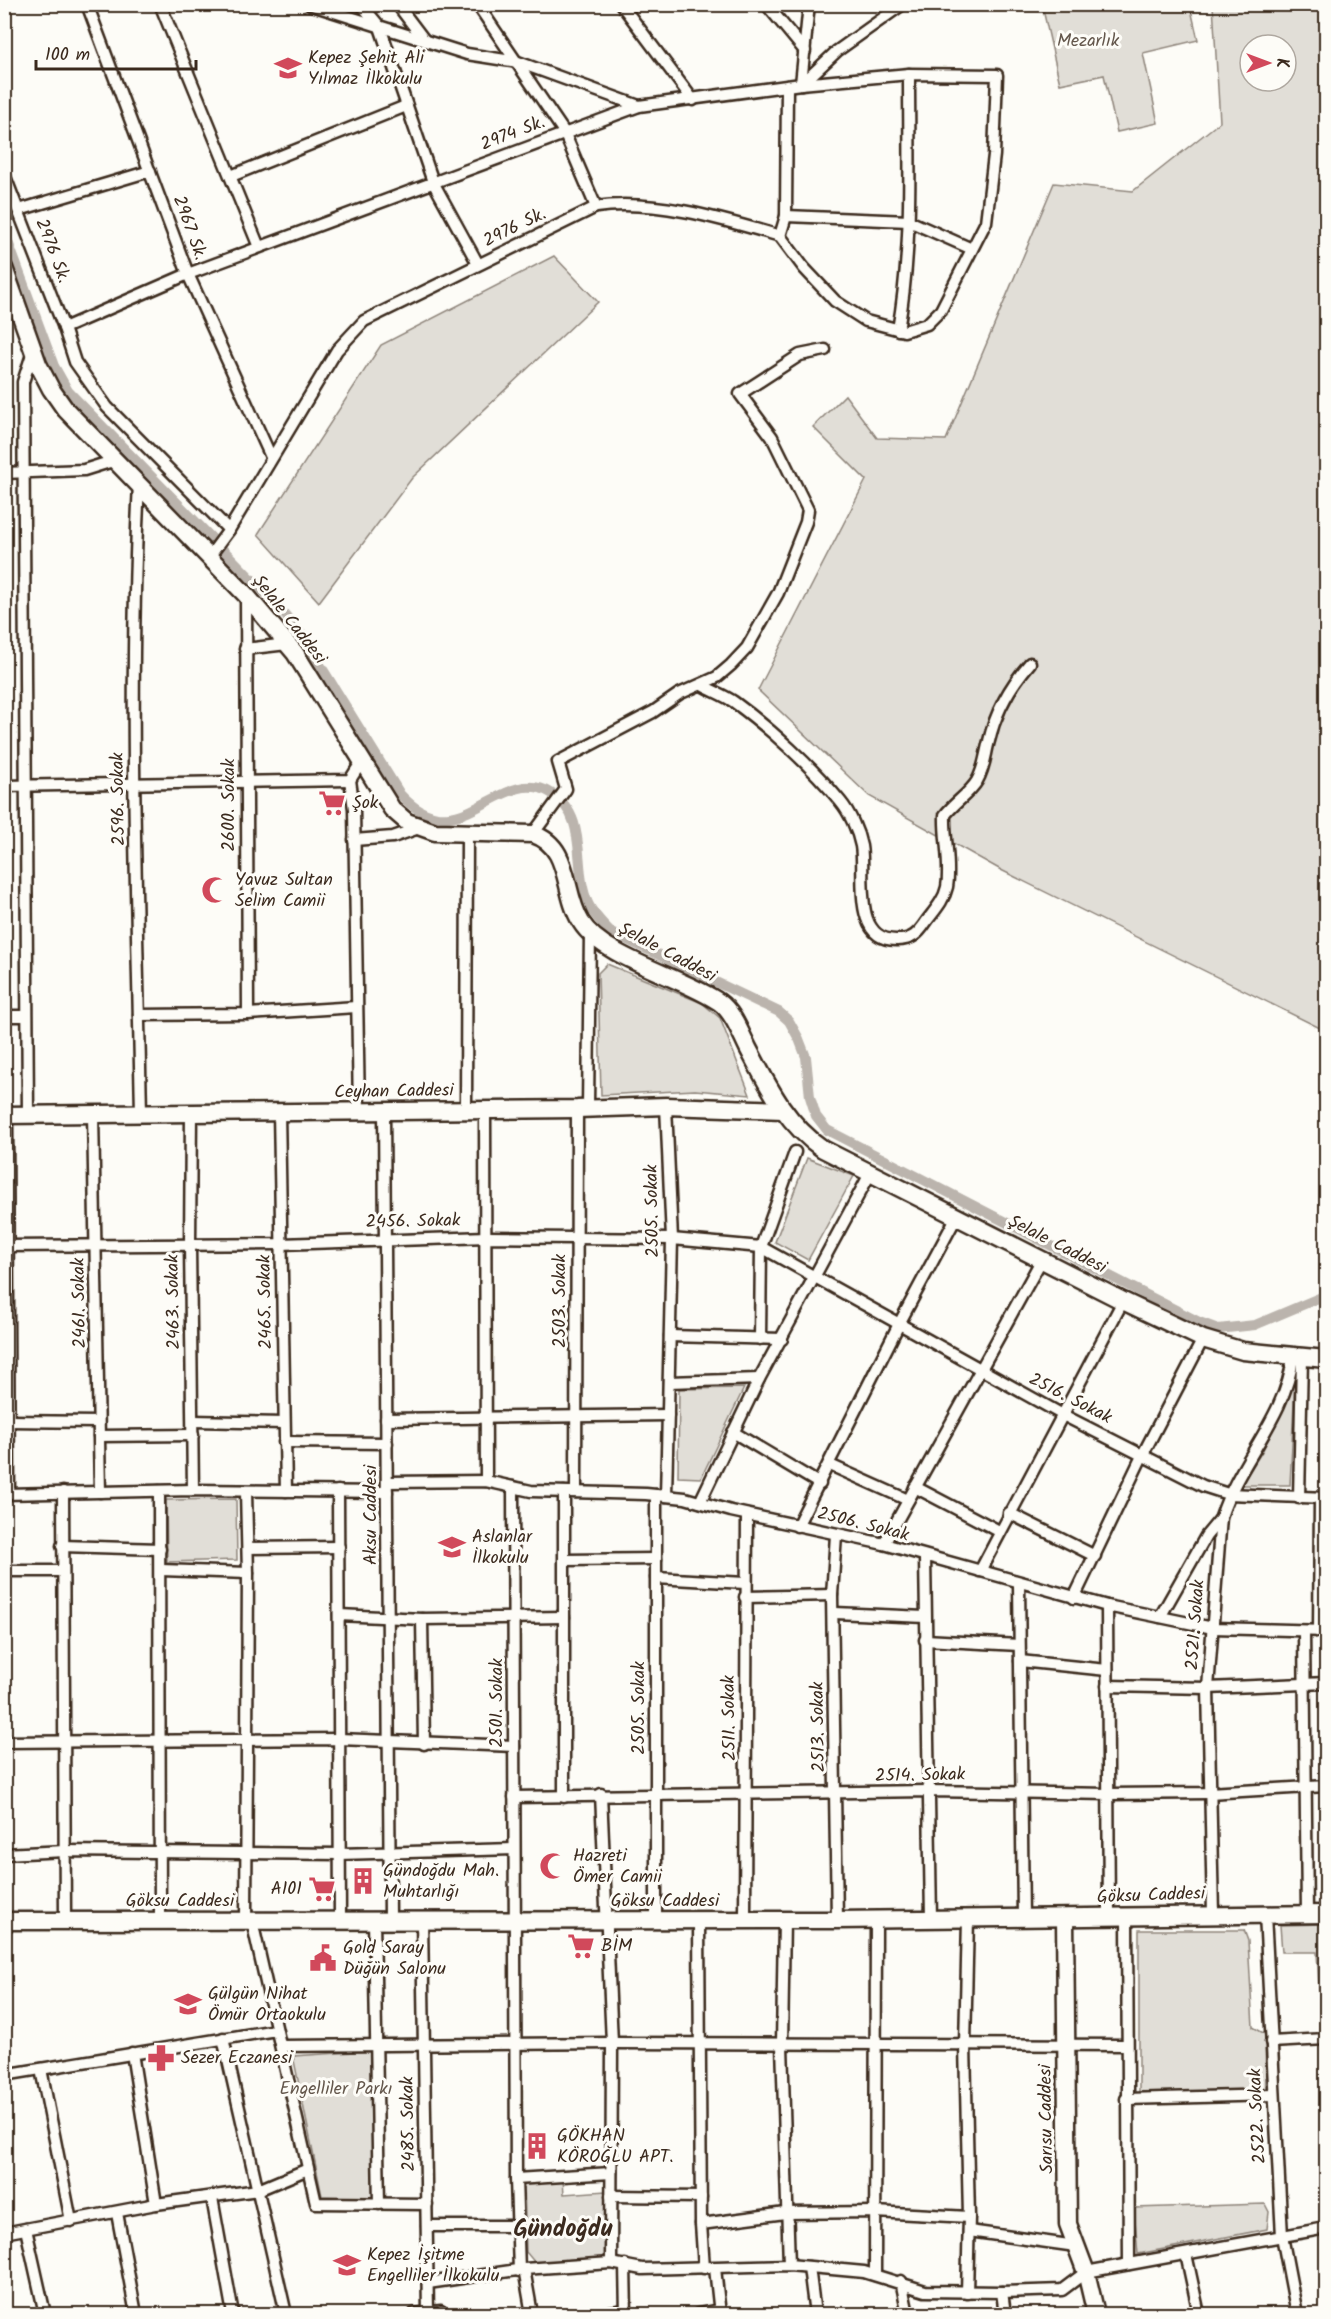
<svg xmlns="http://www.w3.org/2000/svg" width="1331" height="2319" viewBox="0 0 1331 2319" font-family="Kalam,sans-serif">
	<rect width="100%" height="100%" fill="#fdfcf7"/>
	<filter id="ink" filterUnits="userSpaceOnUse"><feTurbulence type="fractalNoise" baseFrequency=".0167" numOctaves="2"/><feDisplacementMap in="SourceGraphic" scale="12" xChannelSelector="R" yChannelSelector="G"/><feConvolveMatrix kernelMatrix="1 2 1 2 8 2 1 2 1" color-interpolation-filters="sRGB"/></filter>
	<g filter="url(#ink)">
		<g fill="#e1ded7" stroke="#8e847a" stroke-width="1.5" fill-rule="evenodd">
			<polygon points="1042,5 1190,5 1198,40 1143,53 1158,123 1117,132 1104,75 1060,84"/>
			<path d="M1213 5H1326V1031L1001 870 869 796 758 690 866 480 813 427 845 395 877 438 946 440 1054 183 1133 191 1220 122ZM1250 45H1286V81H1250Z"/>
			<polygon points="554,256 598,302 412,478 319,602 258,534 381,345"/>
			<polygon points="607,964 702,1003 720,1018 750,1095 695,1090 601,1095 598,973"/>
			<polygon points="807,1158 854,1176 808,1260 775,1242"/>
			<polygon points="1295,1381 1290,1485 1241,1485 1263,1450"/>
			<polygon points="744,1388 701,1478 678,1477 679,1389"/>
			<polygon points="236,1499 237,1560 167,1562 166,1500"/>
			<polygon points="1326,1924 1326,2027 1321,2027 1317,1952 1282,1952 1280,1925"/>
			<polygon points="1139,1930 1244,1930 1248,1941 1253,2027 1265,2034 1266,2091 1139,2093"/>
			<polygon points="371,2051 373,2198 322,2196 293,2056"/>
			<polygon points="563,2180 564,2194 606,2191 605,2259 536,2264 526,2252 524,2182"/>
			<polygon points="1265,2204 1269,2212 1267,2229 1138,2254 1134,2208"/>
		</g>
		<g fill="none" stroke-linecap="round" stroke-linejoin="round">
			<path stroke="#bbb4ad" stroke-width="10" d="M4 231 54 366 68 391 276 604 301 634 400 794C460 860 500 762 551 793 590 817 572 868 588 903 593 914 602 923 611 932L779 1012 789 1021 799 1039 806 1057 810 1097 816 1116 827 1130 1199 1322 1218 1329 1255 1325 1326 1295"/>
			<defs>
				<g id="street">
					<polyline points="87,4 188,274 271,457"/>
					<polyline points="160,4 259,247"/>
					<polyline points="309,4 467,54 518,62 639,106"/>
					<polyline points="361,4 380,27 433,182 478,264"/>
					<polyline points="397,4 425,41"/>
					<polyline points="477,4 564,132 596,207"/>
					<polyline points="621,4 693,100"/>
					<polyline points="766,4 805,51"/>
					<polyline points="801,84 809,4"/>
					<polyline points="802,84 837,51 903,4"/>
					<polyline points="4,174 64,328 75,362 107,407 229,530"/>
					<polyline points="231,176 406,106"/>
					<polyline points="19,210 150,171"/>
					<polyline points="786,216 909,221 972,249"/>
					<polyline points="780,236 786,216 787,86"/>
					<path d="M64 328 188 274 639 106 801 84 909 74 997 75 994 155 986 222 941 310 927 324 904 331 866 321 835 301 804 268 780 236C725 220 653 198 596 207L364 321 337 350 229 530 209 557"/>
					<path d="M898 330C913 245 909 160 909 74"/>
					<polyline points="4,473 84,470 116,460"/>
					<path d="M139 484C128 693 137 904 141 1114"/>
					<polyline points="246,595 248,1014"/>
					<polyline points="245,649 287,644"/>
					<path d="M702 685C712 691 724 695 734 702 770 728 812 767 840 801 850 813 858 831 861 846 866 874 851 941 897 940 912 940 918 934 926 922 934 911 944 901 947 887 951 864 944 838 945 815 954 803 970 793 977 781 985 767 985 755 989 741 996 710 1010 686 1030 663"/>
					<polyline points="350,780 354,809 359,1112"/>
					<polyline points="4,786 350,780 362,761"/>
					<polyline points="533,834 566,789 558,762 653,712 679,694 717,677 731,665 747,648 778,593 806,522 808,510 772,437 740,394 800,355 825,350"/>
					<polyline points="354,840 393,837 419,828"/>
					<polyline points="139,1015 248,1014 356,1007"/>
					<polyline points="4,1016 25,1016"/>
					<polyline points="666,1106 672,1239 666,1496"/>
					<polyline points="588,1108 590,932"/>
					<polyline points="485,1110 486,1481"/>
					<polyline points="384,1111 390,1919"/>
					<polyline points="466,1111 467,833"/>
					<polyline points="279,1112 286,1491"/>
					<polyline points="191,1113 190,1245 193,1490"/>
					<polyline points="93,1114 100,1492"/>
					<polyline points="7,1115 9,1494"/>
					<polyline points="28,1115 23,382 33,351"/>
					<polyline points="4,1246 281,1244 487,1237 672,1239 761,1247 1063,1415 1203,1486 1228,1494 1326,1498"/>
					<polyline points="670,1336 782,1339"/>
					<polyline points="760,1339 761,1247 795,1152"/>
					<polyline points="669,1382 759,1379"/>
					<polyline points="386,1419 668,1415"/>
					<polyline points="7,1421 98,1422"/>
					<polyline points="193,1421 284,1423"/>
					<polyline points="733,1432 820,1484"/>
					<polyline points="99,1436 193,1435"/>
					<polyline points="284,1442 387,1443"/>
					<polyline points="830,1465 908,1500"/>
					<polyline points="387,1482 486,1481 531,1491 646,1494 685,1498 731,1511 884,1544 1107,1606 1213,1628 1326,1631"/>
					<polyline points="513,1487 516,2179 519,2271"/>
					<polyline points="915,1487 999,1531"/>
					<polyline points="159,1491 160,1921"/>
					<polyline points="338,1491 340,1920"/>
					<polyline points="63,1492 65,1920"/>
					<polyline points="246,1492 248,1573 246,1921"/>
					<polyline points="564,1492 564,1797"/>
					<polyline points="576,1492 577,1109"/>
					<polyline points="4,1494 193,1490 387,1492"/>
					<polyline points="656,1495 656,1921"/>
					<polyline points="1299,1498 1302,1358"/>
					<polyline points="700,1502 759,1379 871,1172"/>
					<polyline points="1009,1513 1095,1556"/>
					<polyline points="797,1526 899,1324 957,1216"/>
					<polyline points="836,1535 832,1595 837,1920"/>
					<polyline points="884,1544 1042,1259"/>
					<polyline points="62,1546 160,1549"/>
					<polyline points="248,1548 339,1547"/>
					<polyline points="925,1558 931,1919"/>
					<polyline points="565,1560 656,1559"/>
					<polyline points="161,1570 248,1573"/>
					<polyline points="4,1571 62,1571"/>
					<polyline points="980,1571 1123,1301"/>
					<polyline points="656,1578 745,1583"/>
					<polyline points="1019,1583 1023,1918"/>
					<polyline points="745,1597 832,1595"/>
					<polyline points="1074,1598 1143,1454 1203,1339"/>
					<polyline points="1107,1606 1109,1917"/>
					<polyline points="835,1613 925,1617"/>
					<polyline points="339,1615 422,1619 564,1617"/>
					<polyline points="1160,1617 1206,1536 1221,1518"/>
					<polyline points="422,1619 424,1744"/>
					<polyline points="1304,1631 1307,1914"/>
					<polyline points="1319,1632 1320,1498"/>
					<polyline points="925,1640 1019,1645"/>
					<polyline points="1020,1661 1107,1670"/>
					<polyline points="1107,1686 1208,1688 1326,1683"/>
					<polyline points="4,1742 339,1739 514,1746"/>
					<polyline points="601,1794 612,2043 611,2263"/>
					<polyline points="514,1797 928,1791 1109,1794 1209,1793 1326,1786"/>
					<polyline points="4,1854 65,1851 339,1854 514,1849"/>
					<path d="M1213 1914 1208 1688 1221 1517C1239 1461 1286 1417 1293 1357"/>
					<polyline points="1265,1914 1282,2236 1297,2314"/>
					<polyline points="1127,1917 1129,2264"/>
					<polyline points="374,1919 379,2204"/>
					<polyline points="422,1919 428,2313"/>
					<polyline points="745,1920 747,1515"/>
					<polyline points="784,1920 782,2045 789,2265"/>
					<polyline points="252,1921 316,2203 427,2204"/>
					<polyline points="699,1921 701,2224 704,2268"/>
					<polyline points="223,2038 286,2314"/>
					<polyline points="1271,2042 1326,2039"/>
					<polyline points="282,2046 612,2043 1126,2045"/>
					<polyline points="132,2053 156,2204"/>
					<polyline points="41,2069 71,2221"/>
					<polyline points="4,2075 276,2030"/>
					<polyline points="1126,2099 1273,2095"/>
					<polyline points="516,2179 611,2173"/>
					<polyline points="611,2196 701,2197"/>
					<polyline points="212,2198 233,2314"/>
					<polyline points="117,2213 136,2314"/>
					<polyline points="701,2224 785,2213 875,2212 969,2217"/>
					<polyline points="427,2226 517,2226"/>
					<polyline points="26,2229 45,2314"/>
					<polyline points="969,2231 1076,2246"/>
					<polyline points="4,2233 156,2204 258,2190 308,2169"/>
					<polyline points="1186,2254 1199,2314"/>
					<polyline points="625,2265 626,2314"/>
					<polyline points="809,2267 815,2314"/>
					<polyline points="715,2268 720,2314"/>
					<polyline points="524,2269 532,2314"/>
					<polyline points="875,2275 876,1920"/>
					<polyline points="901,2281 908,2314"/>
					<polyline points="428,2283 524,2269 611,2263 642,2269 789,2265 864,2272 925,2291 1002,2292 1062,2290 1086,2272 1326,2228"/>
					<polyline points="967,2292 969,2217 965,2045 968,1919"/>
					<polyline points="1002,2292 1005,2314"/>
					<polyline points="414,2314 441,2311 441,2314"/>
					<polyline points="598,2314 625,2310"/>
					<polyline points="698,2314 719,2310"/>
				</g>
				<g id="secondary">
					<path d="M4 268 38 364 51 389 65 409 246 595 295 653 392 809 407 822 435 832 533 834C572 847 562 892 581 922 603 958 683 977 719 1002 733 1012 740 1032 748 1048 768 1086 786 1124 823 1149L1123 1301 1203 1339 1243 1351 1326 1359"/>
					<polyline points="4,1115 577,1109 666,1106 783,1110"/>
					<polyline points="1065,1918 1068,2224 1086,2272 1096,2314"/>
					<polyline points="4,1921 837,1920 1326,1914"/>
				</g>
			</defs>
			<use href="#street" stroke="#3b2a1e" stroke-width="15"/>
			<use href="#secondary" stroke="#3b2a1e" stroke-width="21"/>
			<use href="#street" stroke="#fdfcf7" stroke-width="10"/>
			<use href="#secondary" stroke="#fdfcf7" stroke-width="16"/>
		</g>
	</g>
	<defs>
		<symbol id="school-bare" viewBox="-9 -9 18 18"><path d="M0-5L7-2L0 1L-7-2ZM-4 1L0 2.5L4 1V4Q0 6-4 4Z" fill="#d1495b" stroke="#fdfcf7" stroke-width="2.5" paint-order="stroke"/></symbol>
		<symbol id="supermarket-bare" viewBox="-9 -9 18 18"><path d="M-6-5.5h2.5l.6 2H6L4.5 2H-2.5L-4.4-4H-6ZM-1.5 3.2a1.3 1.3 0 1 0 .1 0ZM3 3.2a1.3 1.3 0 1 0 .1 0Z" fill="#d1495b" stroke="#fdfcf7" stroke-width="2.5" paint-order="stroke"/></symbol>
		<symbol id="mosque-bare" viewBox="-9 -9 18 18"><path d="M3.5-4.9A6 6 0 1 0 3.5 4.9A5 5 0 1 1 3.5-4.9Z" fill="#d1495b" stroke="#fdfcf7" stroke-width="2.5" paint-order="stroke"/></symbol>
		<symbol id="building-bare" viewBox="-9 -9 18 18"><path d="M-4-6H4V6H1V3H-1V6H-4ZM-2.5-4.3h1.7v1.8h-1.7ZM.8-4.3h1.7v1.8H.8ZM-2.5-1h1.7V.8h-1.7ZM.8-1h1.7V.8H.8Z" fill="#d1495b" stroke="#fdfcf7" stroke-width="2.5" paint-order="stroke"/></symbol>
		<symbol id="civic-bare" viewBox="-9 -9 18 18"><path d="M-.6-6.5H3V-4.5H.6V-3L4-1V1h2V6H-6V1h2V-1L-.6-3ZM-1.2 2.5V6h2.4V2.5Z" fill="#d1495b" stroke="#fdfcf7" stroke-width="2.5" paint-order="stroke"/></symbol>
		<symbol id="pharmacy-bare" viewBox="-9 -9 18 18"><path d="M-2-6h4v4h4v4h-4v4h-4v-4h-4v-4h4Z" fill="#d1495b" stroke="#fdfcf7" stroke-width="2.5" paint-order="stroke"/></symbol>
	</defs>
	<g fill-rule="evenodd">
		<use href="#school-bare" x="269" y="49" width="38" height="38"/>
		<use href="#supermarket-bare" x="313" y="784" width="38" height="38"/>
		<use href="#mosque-bare" x="196" y="871" width="38" height="38"/>
		<use href="#school-bare" x="433" y="1528" width="38" height="38"/>
		<use href="#mosque-bare" x="534" y="1847" width="38" height="38"/>
		<use href="#building-bare" x="344" y="1862" width="38" height="38"/>
		<use href="#supermarket-bare" x="303" y="1870" width="38" height="38"/>
		<use href="#supermarket-bare" x="562" y="1927" width="38" height="38"/>
		<use href="#civic-bare" x="304" y="1939" width="38" height="38"/>
		<use href="#school-bare" x="169" y="1985" width="38" height="38"/>
		<use href="#pharmacy-bare" x="142" y="2039" width="38" height="38"/>
		<use href="#building-bare" x="518" y="2127" width="38" height="38"/>
		<use href="#school-bare" x="328" y="2246" width="38" height="38"/>
	</g>
	<g text-anchor="middle" dominant-baseline="central" stroke-width="6" stroke-linejoin="round" paint-order="stroke">
		<g font-size="18" fill="#64574c" stroke="#fdfcf7">
			<text x="1088" y="41">Mezarlık</text>
			<text x="336" y="2089">Engelliler Parkı</text>
		</g>
		<g font-size="18" fill="#3b2a1e" stroke="#fdfcf7" text-anchor="start">
			<text x="308" y="58">Kepez Şehit Ali<tspan x="308" dy="21">Yılmaz İlkokulu</tspan></text>
			<text x="352" y="803">Şok</text>
			<text x="235" y="880">Yavuz Sultan<tspan x="235" dy="21">Selim Camii</tspan></text>
			<text x="472" y="1537">Aslanlar<tspan x="472" dy="21">İlkokulu</tspan></text>
			<text x="573" y="1856">Hazreti<tspan x="573" dy="21">Ömer Camii</tspan></text>
			<text x="383" y="1871">Gündoğdu Mah.<tspan x="383" dy="21">Muhtarlığı</tspan></text>
			<text x="302" y="1889" text-anchor="end">A101</text>
			<text x="601" y="1946">BİM</text>
			<text x="343" y="1948">Gold Saray<tspan x="343" dy="21">Düğün Salonu</tspan></text>
			<text x="208" y="1994">Gülgün Nihat<tspan x="208" dy="21">Ömür Ortaokulu</tspan></text>
			<text x="181" y="2058">Sezer Eczanesi</text>
			<text x="557" y="2136">GÖKHAN<tspan x="557" dy="21">KÖROĞLU APT.</tspan></text>
			<text x="367" y="2255">Kepez İşitme<tspan x="367" dy="21">Engelliler İlkokulu</tspan></text>
		</g>
		<g font-size="18" fill="#3b2a1e" stroke="#fdfcf7">
			<text transform="translate(513 134) rotate(-21)">2974 Sk.</text>
			<text transform="translate(189 228) rotate(70)">2967 Sk.</text>
			<text transform="translate(515 228) rotate(-26)">2976 Sk.</text>
			<text transform="translate(52 251) rotate(69)">2976 Sk.</text>
			<text transform="translate(289 620) rotate(52)">Şelale Caddesi</text>
			<text transform="translate(119 799) rotate(-91)">2596. Sokak</text>
			<text transform="translate(229 805) rotate(-90)">2600. Sokak</text>
			<text transform="translate(667 953) rotate(28)">Şelale Caddesi</text>
			<text transform="translate(394 1092) rotate(-1)">Ceyhan Caddesi</text>
			<text transform="translate(653 1211) rotate(-91)">2505. Sokak</text>
			<text transform="translate(413 1222) rotate(-1)">2456. Sokak</text>
			<text transform="translate(1057 1245) rotate(27)">Şelale Caddesi</text>
			<text transform="translate(560 1301) rotate(-90)">2503. Sokak</text>
			<text transform="translate(174 1302) rotate(-91)">2463. Sokak</text>
			<text transform="translate(266 1302) rotate(-91)">2465. Sokak</text>
			<text transform="translate(80 1303) rotate(-91)">2461. Sokak</text>
			<text transform="translate(1070 1399) rotate(27)">2516. Sokak</text>
			<text transform="translate(371 1515) rotate(-90)">Aksu Caddesi</text>
			<text transform="translate(863 1525) rotate(14)">2506. Sokak</text>
			<text transform="translate(1196 1625) rotate(-86)">2521. Sokak</text>
			<text transform="translate(497 1703) rotate(-90)">2501. Sokak</text>
			<text transform="translate(639 1708) rotate(-90)">2505. Sokak</text>
			<text transform="translate(730 1718) rotate(-91)">2511. Sokak</text>
			<text transform="translate(819 1727) rotate(-91)">2513. Sokak</text>
			<text transform="translate(920 1776) rotate(-1)">2514. Sokak</text>
			<text transform="translate(1151 1896) rotate(-2)">Göksu Caddesi</text>
			<text x="180" y="1901">Göksu Caddesi</text>
			<text x="665" y="1901">Göksu Caddesi</text>
			<text transform="translate(1258 2116) rotate(-93)">2522. Sokak</text>
			<text transform="translate(1047 2119) rotate(-91)">Sarısu Caddesi</text>
			<text transform="translate(409 2124) rotate(-91)">2485. Sokak</text>
		</g>
		<g font-size="24" font-weight="bold" fill="#3b2a1e" stroke="#fdfcf7">
			<text x="563" y="2229">Gündoğdu</text>
		</g>
	</g>
	<rect width="1331" height="2319" fill="none" stroke="#fdfcf7" stroke-width="24"/>
	<rect x="12" y="12" width="1307" height="2295" fill="none" stroke="#3b2a1e" stroke-width="2" filter="url(#ink)"/>
	<g transform="translate(1268 63) rotate(90)"><circle r="28" fill="#fdfcf7" stroke="#afa8a0" stroke-width="1.5"/>
	<path d="M0-4.5L10 22L0 15L-10 22Z" fill="#d1495b"/>
	<text y="-9" font-size="16" font-weight="bold" text-anchor="middle" fill="#3b2a1e">K</text>
	</g>
	<path d="M36 60v9h160v-9" fill="none" stroke="#3b2a1e" stroke-width="3"/>
	<text x="45" y="60" font-size="18" fill="#3b2a1e" stroke="#fdfcf7" stroke-width="4.5" paint-order="stroke">100 m</text>
</svg>
